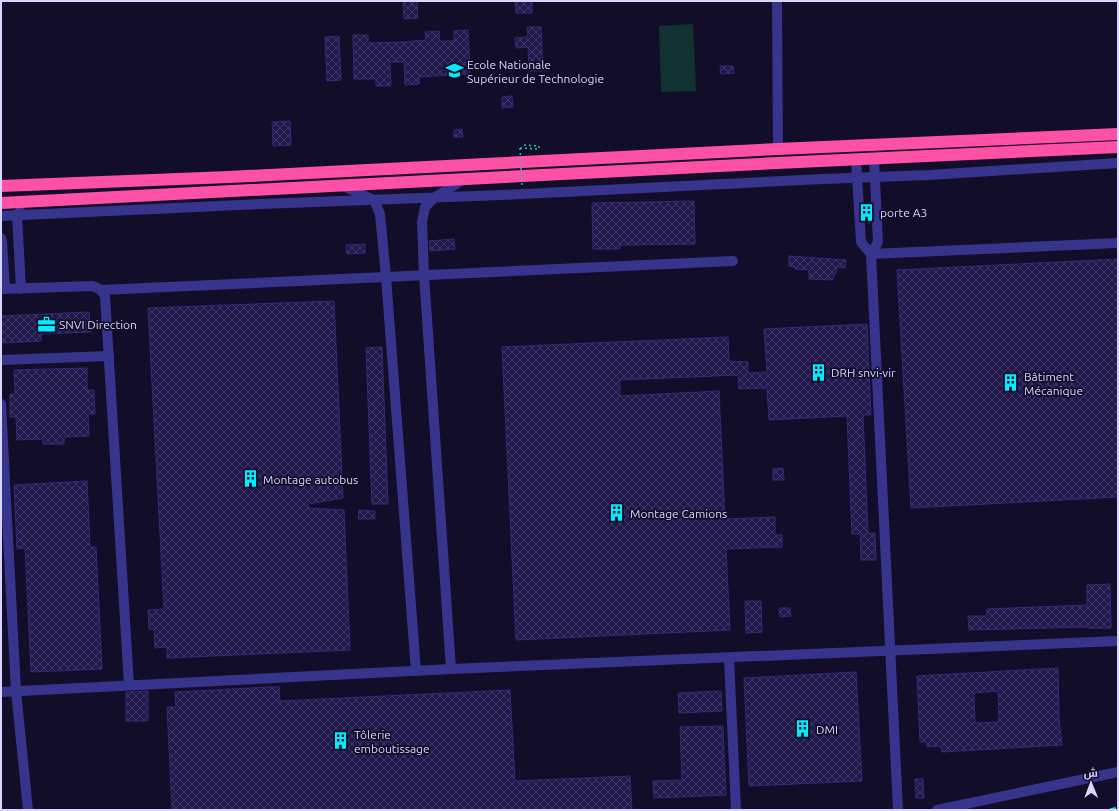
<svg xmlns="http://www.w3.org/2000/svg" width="1119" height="811" viewBox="0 0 1119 811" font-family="Ubuntu,Cairo,sans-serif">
	<defs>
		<pattern id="building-cross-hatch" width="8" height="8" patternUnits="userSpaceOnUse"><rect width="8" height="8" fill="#21184c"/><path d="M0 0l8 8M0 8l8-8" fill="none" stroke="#413967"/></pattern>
	</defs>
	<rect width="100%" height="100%" fill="#120e29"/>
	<polygon fill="#103331" points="693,24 696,91 661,92 659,26"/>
	<g fill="url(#building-cross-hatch)" stroke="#36287a" fill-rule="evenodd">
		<polygon points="403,1 417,1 418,18 404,19"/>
		<polygon points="515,1 532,1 532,13 516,13"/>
		<polygon points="527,27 541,27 543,71 529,71 528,47 516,48 515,38 528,37"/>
		<polygon points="468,30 470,74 419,77 419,84 405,85 404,62 390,62 391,86 376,86 376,79 354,79 353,35 368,35 368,43 403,42 426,40 425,32 439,31 440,41 454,41 454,31"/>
		<polygon points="339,36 341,80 327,81 325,37"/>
		<polygon points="720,66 733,66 734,73 721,74"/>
		<polygon points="512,96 513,107 502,108 502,97"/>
		<polygon points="290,121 291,145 273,146 272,122"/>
		<polygon points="462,129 463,137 454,137 454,130"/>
		<polygon points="694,201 695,244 620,245 620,249 593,249 592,203"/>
		<polygon points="865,203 870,203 870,220 866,221"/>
		<polygon points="454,239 455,249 430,251 429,241"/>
		<polygon points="365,244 365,253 347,254 346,245"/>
		<polygon points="789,256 846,260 845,268 837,267 836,274 834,274 833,280 809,279 809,270 795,269 795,267 789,266"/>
		<polygon points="1118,259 1118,497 911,508 897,270"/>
		<polygon points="334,301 343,498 308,504 309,508 344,510 350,650 167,658 167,647 155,648 154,629 149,629 148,610 164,609 148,308"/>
		<polygon points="89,312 91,332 41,334 41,341 1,343 1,316"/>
		<polygon points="867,324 871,415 863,415 868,533 875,533 876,560 861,560 860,534 852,534 847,416 769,420 767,388 739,389 738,375 620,380 620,396 719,391 725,519 775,517 775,535 782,535 782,547 726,549 730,630 516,640 502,347 728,337 729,361 748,362 748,373 767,372 764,329"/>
		<polygon points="382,347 388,504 372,504 366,348"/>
		<polygon points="87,368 87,390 94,390 95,414 88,414 89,436 64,437 64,444 43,444 43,439 17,440 16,417 10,417 10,394 15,394 14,370"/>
		<polygon points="783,468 784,480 773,480 773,469"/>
		<polygon points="87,481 90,547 96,547 102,669 31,672 25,548 17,549 14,485"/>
		<polygon points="359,510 375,511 375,519 358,519"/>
		<polygon points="1110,584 1111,628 1088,628 1088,627 969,630 968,616 987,616 987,609 1087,605 1087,585"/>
		<polygon points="745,601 761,601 762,632 746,633"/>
		<polygon points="779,608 790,608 791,616 780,617"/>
		<path d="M1058 668 1059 718 1062 745 942 752 941 746 927 747V742H920L917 676ZM998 691 999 722 975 723 974 693Z"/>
		<polygon points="856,672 862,781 749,786 744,678"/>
		<polygon points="271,687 279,687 280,701 510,690 515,781 630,776 632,810 172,810 167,707 176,707 175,692"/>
		<polygon points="148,691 148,721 126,721 126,692"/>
		<polygon points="721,691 722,711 679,713 678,693"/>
		<polygon points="723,726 726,795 654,798 653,781 682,780 680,727"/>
		<polygon points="915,779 923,779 924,798 916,798"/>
	</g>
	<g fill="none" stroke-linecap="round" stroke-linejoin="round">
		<polyline stroke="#24c4b6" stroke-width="1.5" stroke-dasharray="2 3" stroke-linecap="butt" points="520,148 539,149 539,146 524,145"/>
		<g stroke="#36348c" stroke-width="10">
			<polyline points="777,1 778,149"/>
			<polyline points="874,159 878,242 871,254 898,810"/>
			<polyline points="856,160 861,242 871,254"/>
			<polyline points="343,186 374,200 380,214 386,277 416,671"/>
			<polyline points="20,211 17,215 21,289"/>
			<polyline points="1,216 261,204 501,195 823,179 929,175 1118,163"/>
			<polyline points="1,238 2,241 5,289"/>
			<polyline points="871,254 1118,243"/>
			<polyline points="1,289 93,286 101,290 105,296 129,685"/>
			<polyline points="101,290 733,261"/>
			<polyline points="1,360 109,356"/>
			<polyline points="1,404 16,691 28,810"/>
			<polyline points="729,658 736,810"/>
			<polyline points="451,669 424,275 422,222 425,207 434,198 464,179"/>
			<polyline points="1,692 451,669 1118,641"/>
			<polyline points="937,810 1118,772"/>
		</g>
		<g stroke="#ff50a8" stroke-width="12">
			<polyline points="1,186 229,177 778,149 1118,134"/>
			<polyline points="1,203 777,163 1118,147"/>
		</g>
		<polyline stroke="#01ecff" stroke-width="3" stroke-dasharray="6 5" stroke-linecap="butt" points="1110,810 1118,808"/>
		<polyline stroke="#24c4b6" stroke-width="1.5" stroke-dasharray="2 3" stroke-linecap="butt" points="520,148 522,186"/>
	</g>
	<defs>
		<symbol id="university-bare" viewBox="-9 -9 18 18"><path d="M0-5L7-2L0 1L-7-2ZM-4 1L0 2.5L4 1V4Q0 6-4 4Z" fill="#01ecff" stroke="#120e29" stroke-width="2.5" paint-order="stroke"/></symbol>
		<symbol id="building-bare" viewBox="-9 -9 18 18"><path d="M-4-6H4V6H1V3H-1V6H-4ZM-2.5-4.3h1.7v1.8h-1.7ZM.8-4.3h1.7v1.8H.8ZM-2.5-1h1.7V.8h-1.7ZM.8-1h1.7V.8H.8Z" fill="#01ecff" stroke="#120e29" stroke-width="2.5" paint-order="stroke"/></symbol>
		<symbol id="office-bare" viewBox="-9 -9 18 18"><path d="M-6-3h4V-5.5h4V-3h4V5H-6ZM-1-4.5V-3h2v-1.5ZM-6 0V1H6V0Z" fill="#01ecff" stroke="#120e29" stroke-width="2.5" paint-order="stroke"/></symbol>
	</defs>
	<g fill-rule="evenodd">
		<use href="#university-bare" x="442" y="58" width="25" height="25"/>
		<use href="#building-bare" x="854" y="200" width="25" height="25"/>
		<use href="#office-bare" x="34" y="312" width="25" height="25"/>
		<use href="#building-bare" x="806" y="360" width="25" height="25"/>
		<use href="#building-bare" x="998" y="370" width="25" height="25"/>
		<use href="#building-bare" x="238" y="466" width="25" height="25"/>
		<use href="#building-bare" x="604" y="500" width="25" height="25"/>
		<use href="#building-bare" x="790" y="716" width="25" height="25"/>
		<use href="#building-bare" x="328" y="728" width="25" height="25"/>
	</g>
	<g text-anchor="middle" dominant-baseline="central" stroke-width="3.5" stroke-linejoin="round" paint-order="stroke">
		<g font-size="12" fill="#d9d5ff" stroke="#120e29" text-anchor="start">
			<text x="467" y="64">Ecole Nationale<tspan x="467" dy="14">Supérieur de Technologie</tspan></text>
			<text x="880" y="212">porte A3</text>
			<text x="59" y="324">SNVI Direction</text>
			<text x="831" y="372">DRH snvi-vir</text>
			<text x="1024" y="376">Bâtiment<tspan x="1024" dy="14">Mécanique</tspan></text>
			<text x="263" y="479">Montage autobus</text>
			<text x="630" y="513">Montage Camions</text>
			<text x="816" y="729">DMI</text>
			<text x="354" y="734">Tôlerie<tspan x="354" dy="14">emboutissage</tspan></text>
		</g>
	</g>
	<rect width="1119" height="811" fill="none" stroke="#d9d5ff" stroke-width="4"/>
	<g transform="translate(1091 783) rotate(359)" stroke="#120e29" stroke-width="3" paint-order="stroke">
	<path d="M0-3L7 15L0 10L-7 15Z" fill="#d9d5ff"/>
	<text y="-6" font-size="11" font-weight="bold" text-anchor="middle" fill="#d9d5ff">ش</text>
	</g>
</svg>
